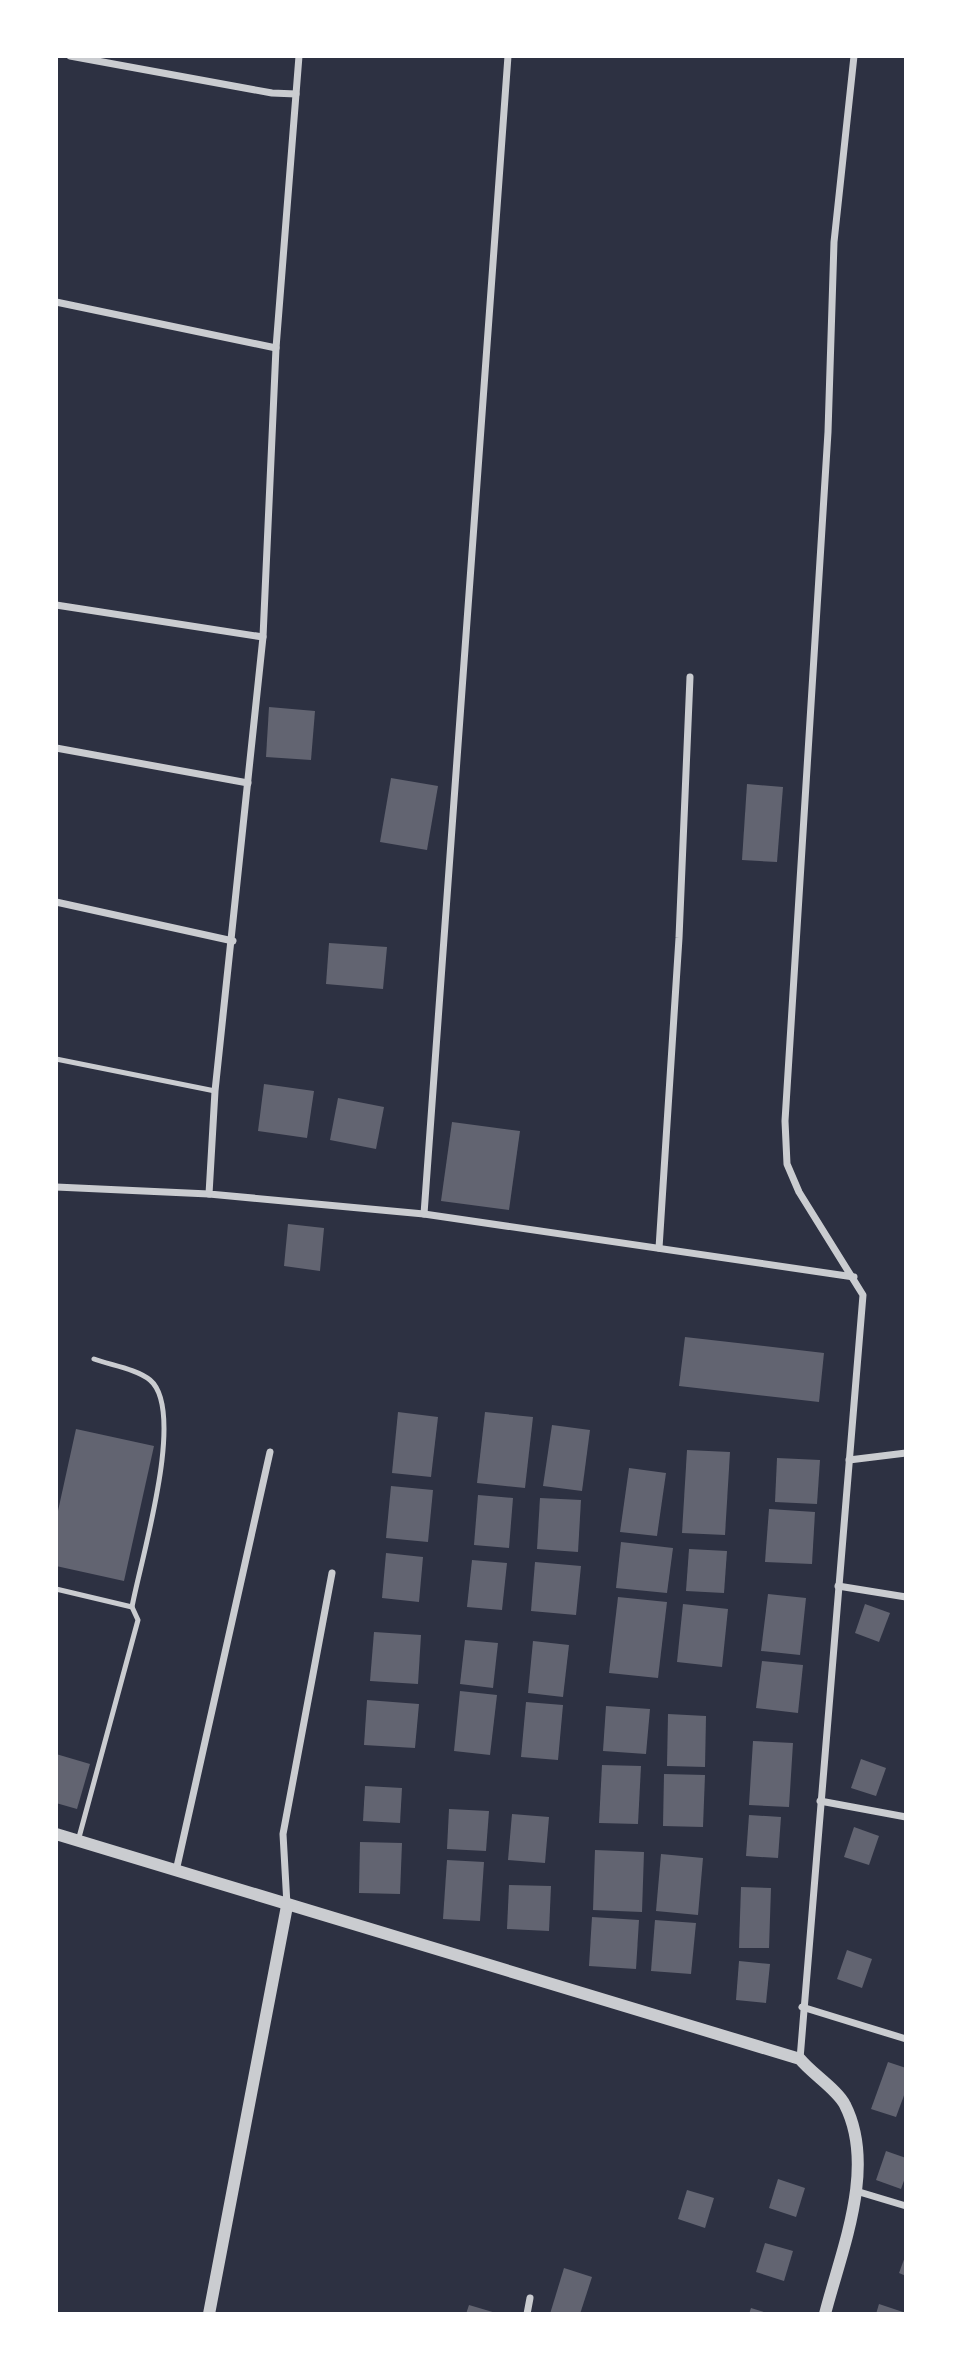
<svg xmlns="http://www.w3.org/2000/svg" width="962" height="2370" viewBox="0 0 962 2370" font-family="'Golos Text',sans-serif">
	<rect width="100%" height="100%" fill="#2d3142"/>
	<g fill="#626471">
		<polygon points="269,707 315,711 311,760 266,757"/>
		<polygon points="391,778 438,786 427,850 380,842"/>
		<polygon points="747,784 783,787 777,862 742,860"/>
		<polygon points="329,943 387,947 383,989 326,984"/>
		<polygon points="264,1084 314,1091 307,1138 258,1131"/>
		<polygon points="338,1098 384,1107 376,1149 330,1140"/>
		<polygon points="452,1122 520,1131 509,1210 441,1201"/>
		<polygon points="288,1224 324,1228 320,1271 284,1266"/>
		<polygon points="685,1337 824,1353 819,1402 679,1386"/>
		<polygon points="398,1412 438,1417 431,1477 392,1473"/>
		<polygon points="485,1412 533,1417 525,1488 477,1483"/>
		<polygon points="552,1425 590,1430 582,1491 543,1486"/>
		<polygon points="76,1429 154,1446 124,1581 56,1566 56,1520"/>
		<polygon points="687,1450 730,1452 725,1535 682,1533"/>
		<polygon points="777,1458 820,1460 817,1504 775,1502"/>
		<polygon points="629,1468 666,1473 657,1536 620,1532"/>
		<polygon points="391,1486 433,1490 428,1542 386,1538"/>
		<polygon points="478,1495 513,1498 509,1548 474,1545"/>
		<polygon points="540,1498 581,1500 578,1552 537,1549"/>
		<polygon points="769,1509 815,1512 812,1564 765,1562"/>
		<polygon points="621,1542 673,1548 667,1593 616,1588"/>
		<polygon points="689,1549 727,1551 724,1593 686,1591"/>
		<polygon points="386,1553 423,1557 419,1602 382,1598"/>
		<polygon points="472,1560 507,1563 502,1610 467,1607"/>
		<polygon points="535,1562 581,1566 576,1615 531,1611"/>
		<polygon points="768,1594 806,1598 800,1655 761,1651"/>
		<polygon points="618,1597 667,1602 658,1678 609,1673"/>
		<polygon points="683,1604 728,1609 722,1667 677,1662"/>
		<polygon points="865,1604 890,1613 879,1642 855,1633"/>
		<polygon points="374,1632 421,1635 418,1684 370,1681"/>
		<polygon points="465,1640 498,1643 493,1688 460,1684"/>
		<polygon points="533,1641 569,1645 563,1697 528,1693"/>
		<polygon points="762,1661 803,1665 798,1713 756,1708"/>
		<polygon points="460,1691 497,1695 490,1755 454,1751"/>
		<polygon points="367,1700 419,1704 415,1748 364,1745"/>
		<polygon points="526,1702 563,1705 558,1760 521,1757"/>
		<polygon points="606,1706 650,1709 646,1754 603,1751"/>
		<polygon points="668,1714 706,1716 705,1767 667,1766"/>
		<polygon points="753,1741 793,1743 789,1807 749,1805"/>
		<polygon points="56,1754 90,1764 77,1809 56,1803"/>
		<polygon points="861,1759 886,1768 876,1796 851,1788"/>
		<polygon points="602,1765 641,1766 638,1824 599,1823"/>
		<polygon points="664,1774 705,1775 703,1827 663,1826"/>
		<polygon points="365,1786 402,1788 400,1823 363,1821"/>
		<polygon points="449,1809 489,1811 486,1851 447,1849"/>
		<polygon points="512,1814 549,1817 545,1863 508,1860"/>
		<polygon points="749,1815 781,1817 778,1858 746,1856"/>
		<polygon points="854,1827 879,1836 869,1865 844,1857"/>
		<polygon points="360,1842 402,1843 400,1894 359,1893"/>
		<polygon points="595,1850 644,1852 642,1912 593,1910"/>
		<polygon points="661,1854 703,1858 698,1915 656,1911"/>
		<polygon points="447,1860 484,1862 480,1921 443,1919"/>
		<polygon points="509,1885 551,1886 549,1931 507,1929"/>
		<polygon points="741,1887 771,1888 769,1948 739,1948"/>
		<polygon points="592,1917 639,1920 636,1969 589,1966"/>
		<polygon points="655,1920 696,1923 691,1974 651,1971"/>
		<polygon points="847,1950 872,1959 862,1988 837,1979"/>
		<polygon points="739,1961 770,1964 766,2003 736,2000"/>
		<polygon points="888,2062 906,2068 906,2090 896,2117 871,2109"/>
		<polygon points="886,2151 906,2158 906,2175 901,2189 876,2180"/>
		<polygon points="778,2179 805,2188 796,2217 769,2208"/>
		<polygon points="687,2190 714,2198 705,2228 678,2219"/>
		<polygon points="765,2243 793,2251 784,2281 756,2272"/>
		<polygon points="906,2254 906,2276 899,2273"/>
		<polygon points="564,2268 592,2277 580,2314 550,2314"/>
		<polygon points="879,2304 906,2313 906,2314 876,2314"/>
		<polygon points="469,2305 496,2313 496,2314 466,2314"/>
		<polygon points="751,2308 767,2313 767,2314 749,2314"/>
	</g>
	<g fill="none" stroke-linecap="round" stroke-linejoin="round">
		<g stroke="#caccd0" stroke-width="5">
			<polyline points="56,1059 215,1091"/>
			<path d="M94 1359C110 1365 137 1369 150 1380 187 1411 140 1562 132 1607"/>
			<polyline points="56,1589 132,1607 138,1620 78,1841"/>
		</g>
		<g stroke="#caccd0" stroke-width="7">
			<polyline points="70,56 272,93 296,94"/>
			<polyline points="299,56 276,348 263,637 215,1091 209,1194 424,1214 854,1277"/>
			<polyline points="56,302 276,348"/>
			<polyline points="56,605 263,637"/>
			<polyline points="56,748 248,783"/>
			<polyline points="56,902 233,941"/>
			<polyline points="56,1187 209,1194"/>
			<polyline points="424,1214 508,56"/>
			<polyline points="659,1248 679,938 690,677"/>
			<polyline points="849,1460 906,1453"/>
			<polyline points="838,1586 906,1597"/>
			<polyline points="820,1801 906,1817"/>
			<polyline points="176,1871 270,1452"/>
			<polyline points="287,1905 283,1834 332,1573"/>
			<polyline points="802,2007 906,2039"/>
			<polyline points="800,2059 863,1295 799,1192 787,1164 785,1121 828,432 834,242 854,56"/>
			<polyline points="856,2191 906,2206"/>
			<polyline points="527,2314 530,2298"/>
		</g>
		<g stroke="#caccd0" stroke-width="12">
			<path d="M56 1834 800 2059C811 2073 838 2090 845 2105 877 2168 841 2251 825 2314"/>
			<polyline points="209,2314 287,1906"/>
		</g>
	</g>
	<rect width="962" height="2370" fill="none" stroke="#ffffff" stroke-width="116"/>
</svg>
